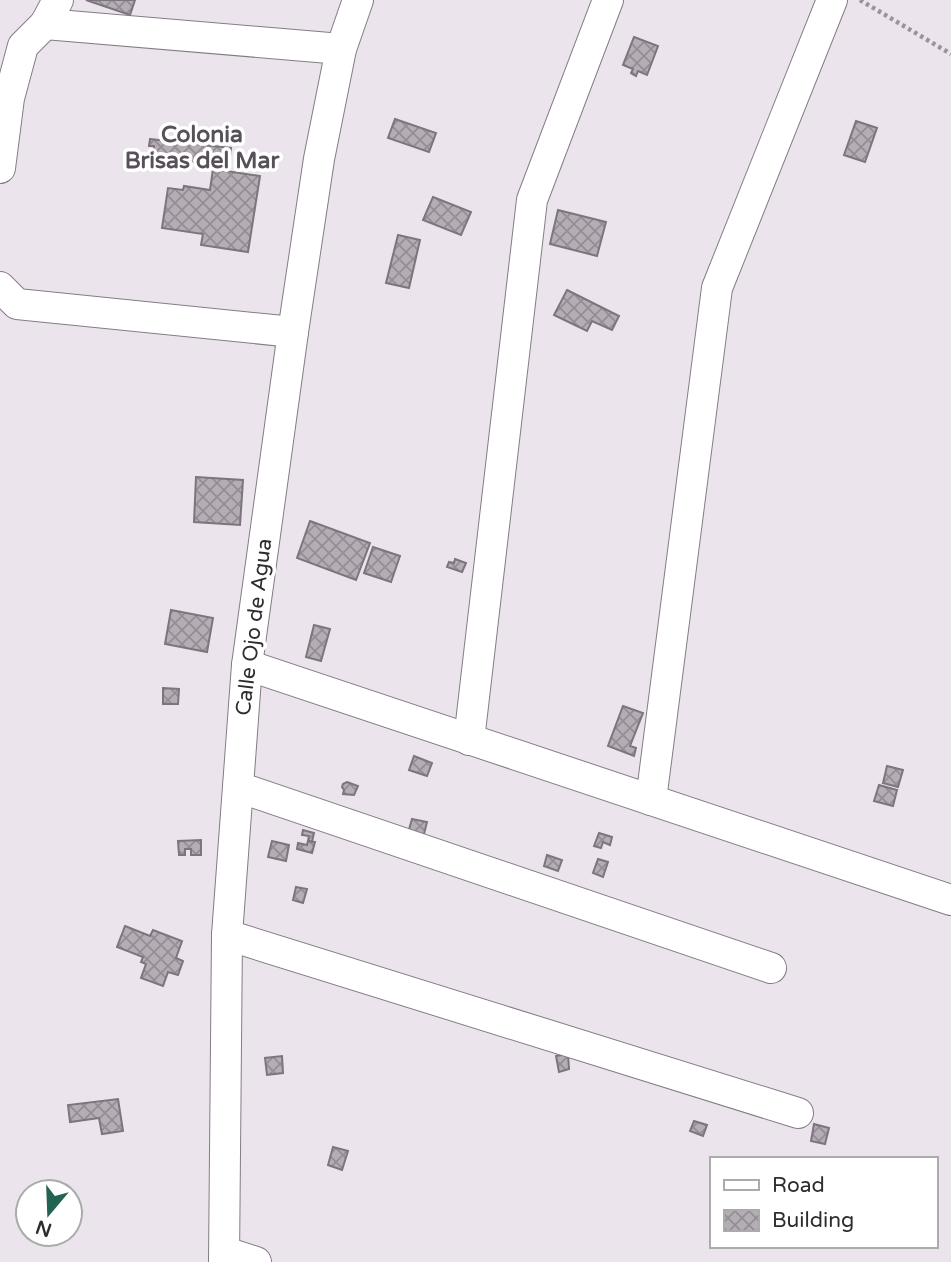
<svg xmlns="http://www.w3.org/2000/svg" width="951" height="1262" viewBox="0 0 951 1262" font-family="'Varela Round',sans-serif">
	<defs>
		<pattern id="building-cross-hatch" width="8" height="8" patternUnits="userSpaceOnUse" patternTransform="scale(1.75)"><rect width="8" height="8" fill="#b5adb6"/><path d="M0 0l8 8M0 8l8-8" fill="none" stroke="#948d94"/></pattern>
	</defs>
	<rect width="100%" height="100%" fill="#ece4ed"/>
	<g fill="url(#building-cross-hatch)" stroke="#7d757e" stroke-width="2">
		<polygon points="86,0 135,0 130,15"/>
		<polygon points="634,37 658,46 647,75 638,71 636,76 631,73 633,69 623,65"/>
		<polygon points="395,119 436,133 429,152 388,138"/>
		<polygon points="856,121 877,128 865,162 844,155"/>
		<polygon points="150,139 231,148 229,166 153,158 154,146 149,146"/>
		<polygon points="213,169 260,176 248,252 201,245 203,234 162,228 168,188 183,190 184,186 210,190"/>
		<polygon points="433,197 471,212 461,235 423,220"/>
		<polygon points="558,210 606,222 597,256 550,244"/>
		<polygon points="398,235 420,240 409,288 386,283"/>
		<polygon points="567,290 619,316 612,330 592,321 587,331 554,315"/>
		<polygon points="196,477 243,480 240,525 194,522"/>
		<polygon points="310,521 370,543 356,580 297,558"/>
		<polygon points="373,547 400,556 391,582 364,573"/>
		<polygon points="455,559 466,563 462,572 447,567 449,562 454,563"/>
		<polygon points="171,610 213,618 207,652 165,644"/>
		<polygon points="314,625 330,629 321,661 306,657"/>
		<polygon points="163,688 179,689 178,704 163,704"/>
		<polygon points="623,706 643,713 630,746 636,748 634,756 608,746"/>
		<polygon points="414,756 432,763 427,776 409,770"/>
		<polygon points="887,766 903,770 898,787 883,783"/>
		<polygon points="347,782 358,786 354,795 343,794 344,790 342,787 343,784"/>
		<polygon points="879,785 897,790 893,806 874,801"/>
		<polygon points="412,819 427,822 423,838 408,833"/>
		<polygon points="303,830 314,833 312,842 309,841 315,842 312,853 297,849 298,843 307,845 309,836 302,835"/>
		<polygon points="599,833 612,837 610,845 603,842 601,848 594,846"/>
		<polygon points="201,840 201,855 191,855 191,849 185,849 185,855 179,855 178,841"/>
		<polygon points="272,841 289,845 286,861 268,857"/>
		<polygon points="547,855 562,860 558,871 544,866"/>
		<polygon points="598,859 608,862 603,877 593,873"/>
		<polygon points="296,887 307,889 303,903 293,900"/>
		<polygon points="125,926 150,936 153,930 182,941 176,958 183,961 178,975 168,972 163,986 141,978 146,964 141,962 143,957 117,947"/>
		<polygon points="568,1054 569,1069 559,1072 556,1056"/>
		<polygon points="282,1056 283,1073 267,1075 265,1058"/>
		<polygon points="118,1099 123,1131 102,1134 99,1118 70,1122 68,1105"/>
		<polygon points="694,1121 707,1125 703,1136 690,1131"/>
		<polygon points="814,1124 829,1128 825,1144 811,1141"/>
		<polygon points="333,1147 348,1151 342,1170 328,1165"/>
	</g>
	<g fill="none" stroke-linecap="round" stroke-linejoin="round">
		<defs>
			<g id="minor">
				<polyline points="45,24 341,49"/>
				<polyline points="0,168 9,98 23,46 45,24 58,0"/>
				<polyline points="0,287 17,304 293,332"/>
				<polyline points="247,665 951,900"/>
				<polyline points="469,740 532,200 608,0"/>
				<polyline points="238,787 771,968"/>
				<polyline points="651,800 717,288 832,0"/>
				<polyline points="227,935 798,1113"/>
				<polyline points="225,1252 256,1262"/>
				<polyline points="224,1262 227,935 247,665 293,332 319,159 341,49 358,0"/>
			</g>
		</defs>
		<use href="#minor" stroke="#847c85" stroke-width="32"/>
		<polyline stroke="#99939a" stroke-width="4.5" stroke-dasharray="3.5 3.5" stroke-linecap="butt" points="860,0 951,54"/>
		<use href="#minor" stroke="#fff" stroke-width="30"/>
	</g>
	<g text-anchor="middle" dominant-baseline="central" stroke-width="7" stroke-linejoin="round" paint-order="stroke">
		<g font-size="21" fill="#2f2c30" stroke="#fff">
			<text transform="translate(254 627) rotate(-83)">Calle Ojo de Agua</text>
		</g>
		<g font-size="23" font-weight="bold" fill="#575058" stroke="#fff">
			<text x="202" y="135">Colonia<tspan x="202" dy="26">Brisas del Mar</tspan></text>
		</g>
	</g>
	<rect x="710" y="1157" width="228" height="91" fill="#ffffff" stroke="#acabac" stroke-width="2"/>
	<rect x="724" y="1180" width="35" height="10" fill="#ffffff" stroke="#acabac" stroke-width="2"/>
	<text x="772" y="1192" font-size="21" fill="#2f2c30">Road</text>
	<rect x="724" y="1210" width="35" height="21" fill="url(#building-cross-hatch)" stroke="#acabac" stroke-width="2"/>
	<text x="772" y="1227" font-size="21" fill="#2f2c30">Building</text>
	<g transform="translate(49 1213) rotate(199)"><circle r="33" fill="#ffffff" stroke="#acabac" stroke-width="2"/>
	<path d="M0-5L12 26L0 18L-12 26Z" fill="#236351"/>
	<text y="-10" font-size="19" font-weight="bold" text-anchor="middle" fill="#2f2c30">N</text>
	</g>
</svg>
